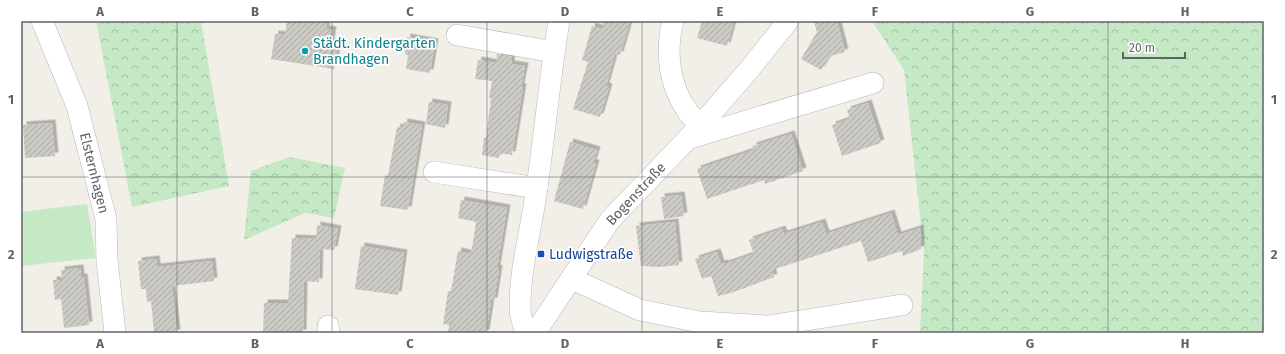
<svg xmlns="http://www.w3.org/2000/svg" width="1285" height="354" viewBox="0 0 1285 354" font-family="'Fira Sans',sans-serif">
	<defs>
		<pattern id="forest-crowns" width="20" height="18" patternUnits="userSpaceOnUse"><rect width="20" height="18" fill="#c5e8c5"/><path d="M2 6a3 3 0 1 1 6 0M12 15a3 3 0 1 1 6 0" fill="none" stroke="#a3c0a4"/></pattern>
		<pattern id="building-hatch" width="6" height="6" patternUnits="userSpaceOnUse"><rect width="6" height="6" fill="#cccac5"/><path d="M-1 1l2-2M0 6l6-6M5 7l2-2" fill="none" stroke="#a9a8a4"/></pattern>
		<filter id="shadow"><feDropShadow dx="3.5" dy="-3.5" stdDeviation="0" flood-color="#0004"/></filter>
	</defs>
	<rect width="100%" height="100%" fill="#f1efe8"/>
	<polygon fill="#c5e8c5" points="87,204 96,258 21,266 21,212"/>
	<g fill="url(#forest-crowns)">
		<polygon points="96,21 201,21 229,186 132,207"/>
		<polygon points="872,21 1264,21 1264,333 920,333 924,252 904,70"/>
		<polygon points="289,157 345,168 334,218 305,213 244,240 251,171"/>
	</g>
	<g fill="url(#building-hatch)" filter="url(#shadow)">
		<polygon points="287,21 327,21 326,29 333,30 331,42 338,43 334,69 271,59 275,34 285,35"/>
		<polygon points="604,21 630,21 620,55 615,54 606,86 609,87 600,117 573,109 588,62 582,60 592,26 602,29"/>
		<polygon points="702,21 734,21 727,46 697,38"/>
		<polygon points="814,21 837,21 845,52 830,56 821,70 801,59 817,32"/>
		<polygon points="407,37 435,42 430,73 406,69 408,55 405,54"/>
		<polygon points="497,54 512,57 511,64 525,66 521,87 523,87 512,155 500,153 499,158 482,155 484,138 486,138 491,98 489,98 492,81 475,79 478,60 496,63"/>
		<polygon points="429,102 448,105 445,128 426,124"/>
		<polygon points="868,103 881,143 842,156 832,125 850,119 847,110"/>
		<polygon points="404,122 422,125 408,210 380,206 385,175 388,176 397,127 403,128"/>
		<polygon points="52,123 55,156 25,158 23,125"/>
		<polygon points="791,134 803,171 765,184 764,180 707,199 697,169 754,150 753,146"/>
		<polygon points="570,142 597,150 593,163 596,163 583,209 554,201"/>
		<polygon points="681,195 684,216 664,219 661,197"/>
		<polygon points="461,200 507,208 497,268 499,269 494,301 491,301 486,333 448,333 449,325 443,324 448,291 451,291 458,251 471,254 476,222 458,218"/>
		<polygon points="891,213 898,235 920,228 921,249 903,256 902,251 868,262 861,241 772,270 774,277 731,293 718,296 711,276 702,279 695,259 717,252 721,264 724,263 725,264 754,254 749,240 782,229 784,234 822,222 826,234"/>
		<polygon points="675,222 679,265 659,267 641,266 636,226"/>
		<polygon points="317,225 338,229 334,250 320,249 319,282 304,281 303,333 263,333 264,303 288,303 292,238 316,239"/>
		<polygon points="361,246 404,253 398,295 355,289"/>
		<polygon points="156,259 157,267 212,261 214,281 172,286 177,333 154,333 151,301 147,302 146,289 141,289 138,261"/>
		<polygon points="80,268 81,277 84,277 89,325 64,328 61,299 55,300 53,280 62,280 61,270"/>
	</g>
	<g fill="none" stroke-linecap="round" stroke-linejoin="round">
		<defs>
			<g id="minor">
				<polyline points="42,21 77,106 106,219 107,260 115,333"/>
				<path d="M673 21C665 51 669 86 688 112 691 117 697 121 701 125"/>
				<polyline points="457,35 554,52"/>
				<polyline points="690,138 873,83"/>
				<polyline points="434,172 537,188"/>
				<polyline points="572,279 640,310 700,322 768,326 902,305"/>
				<polyline points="328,326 329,333"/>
				<path d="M527 333C523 325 520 316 520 307 520 266 532 227 537 187 545 131 550 76 559 21"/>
				<polyline points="535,333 610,220 701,125 748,71 788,21"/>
			</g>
		</defs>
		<use href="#minor" stroke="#b5b8bc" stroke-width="22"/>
		<use href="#minor" stroke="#fff" stroke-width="21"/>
	</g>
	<path fill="none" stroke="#5f6368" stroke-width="1" stroke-opacity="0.55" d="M177 21V333M332 21V333M487 21V333M642 21V333M798 21V333M953 21V333M1108 21V333M21 177H1264"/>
	<circle fill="#0f9aa8" stroke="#fff" stroke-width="1.5" cx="305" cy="51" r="4"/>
	<rect fill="#1a4fb4" stroke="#fff" stroke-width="1.5" x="537" y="250" width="8" height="8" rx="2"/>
	<g text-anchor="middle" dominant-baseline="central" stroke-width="3.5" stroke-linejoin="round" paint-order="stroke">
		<g font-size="14" fill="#0d838f" stroke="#fff" text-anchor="start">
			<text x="313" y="43">Städt. Kindergarten<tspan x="313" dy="16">Brandhagen</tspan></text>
		</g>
		<g font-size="14" fill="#5f6368" stroke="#fff">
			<text transform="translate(94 173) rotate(76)">Elsternhagen</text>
			<text transform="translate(636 194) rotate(-47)">Bogenstraße</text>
		</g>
		<g font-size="14" fill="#164399" stroke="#fff" text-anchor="start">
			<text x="549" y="254">Ludwigstraße</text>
		</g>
	</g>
	<rect width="1285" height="354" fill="none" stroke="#ffffff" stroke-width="44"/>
	<path d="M1123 52v6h62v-6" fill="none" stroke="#5f6368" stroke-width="2"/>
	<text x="1129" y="52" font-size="12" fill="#5f6368" stroke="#ffffff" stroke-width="3" paint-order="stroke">20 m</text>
	<rect x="22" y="22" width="1241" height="310" fill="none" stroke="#5f6368" stroke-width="1.5"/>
	<g font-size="13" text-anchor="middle" font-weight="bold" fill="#5f6368">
		<text x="100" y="16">A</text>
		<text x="255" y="16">B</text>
		<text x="410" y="16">C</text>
		<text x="565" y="16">D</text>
		<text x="720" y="16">E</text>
		<text x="875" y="16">F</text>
		<text x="1030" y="16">G</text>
		<text x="1185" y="16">H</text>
		<text x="11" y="104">1</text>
		<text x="1274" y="104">1</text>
		<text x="11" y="259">2</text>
		<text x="1274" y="259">2</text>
		<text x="100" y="348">A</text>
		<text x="255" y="348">B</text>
		<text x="410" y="348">C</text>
		<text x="565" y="348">D</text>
		<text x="720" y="348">E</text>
		<text x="875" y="348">F</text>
		<text x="1030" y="348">G</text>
		<text x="1185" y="348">H</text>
	</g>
</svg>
